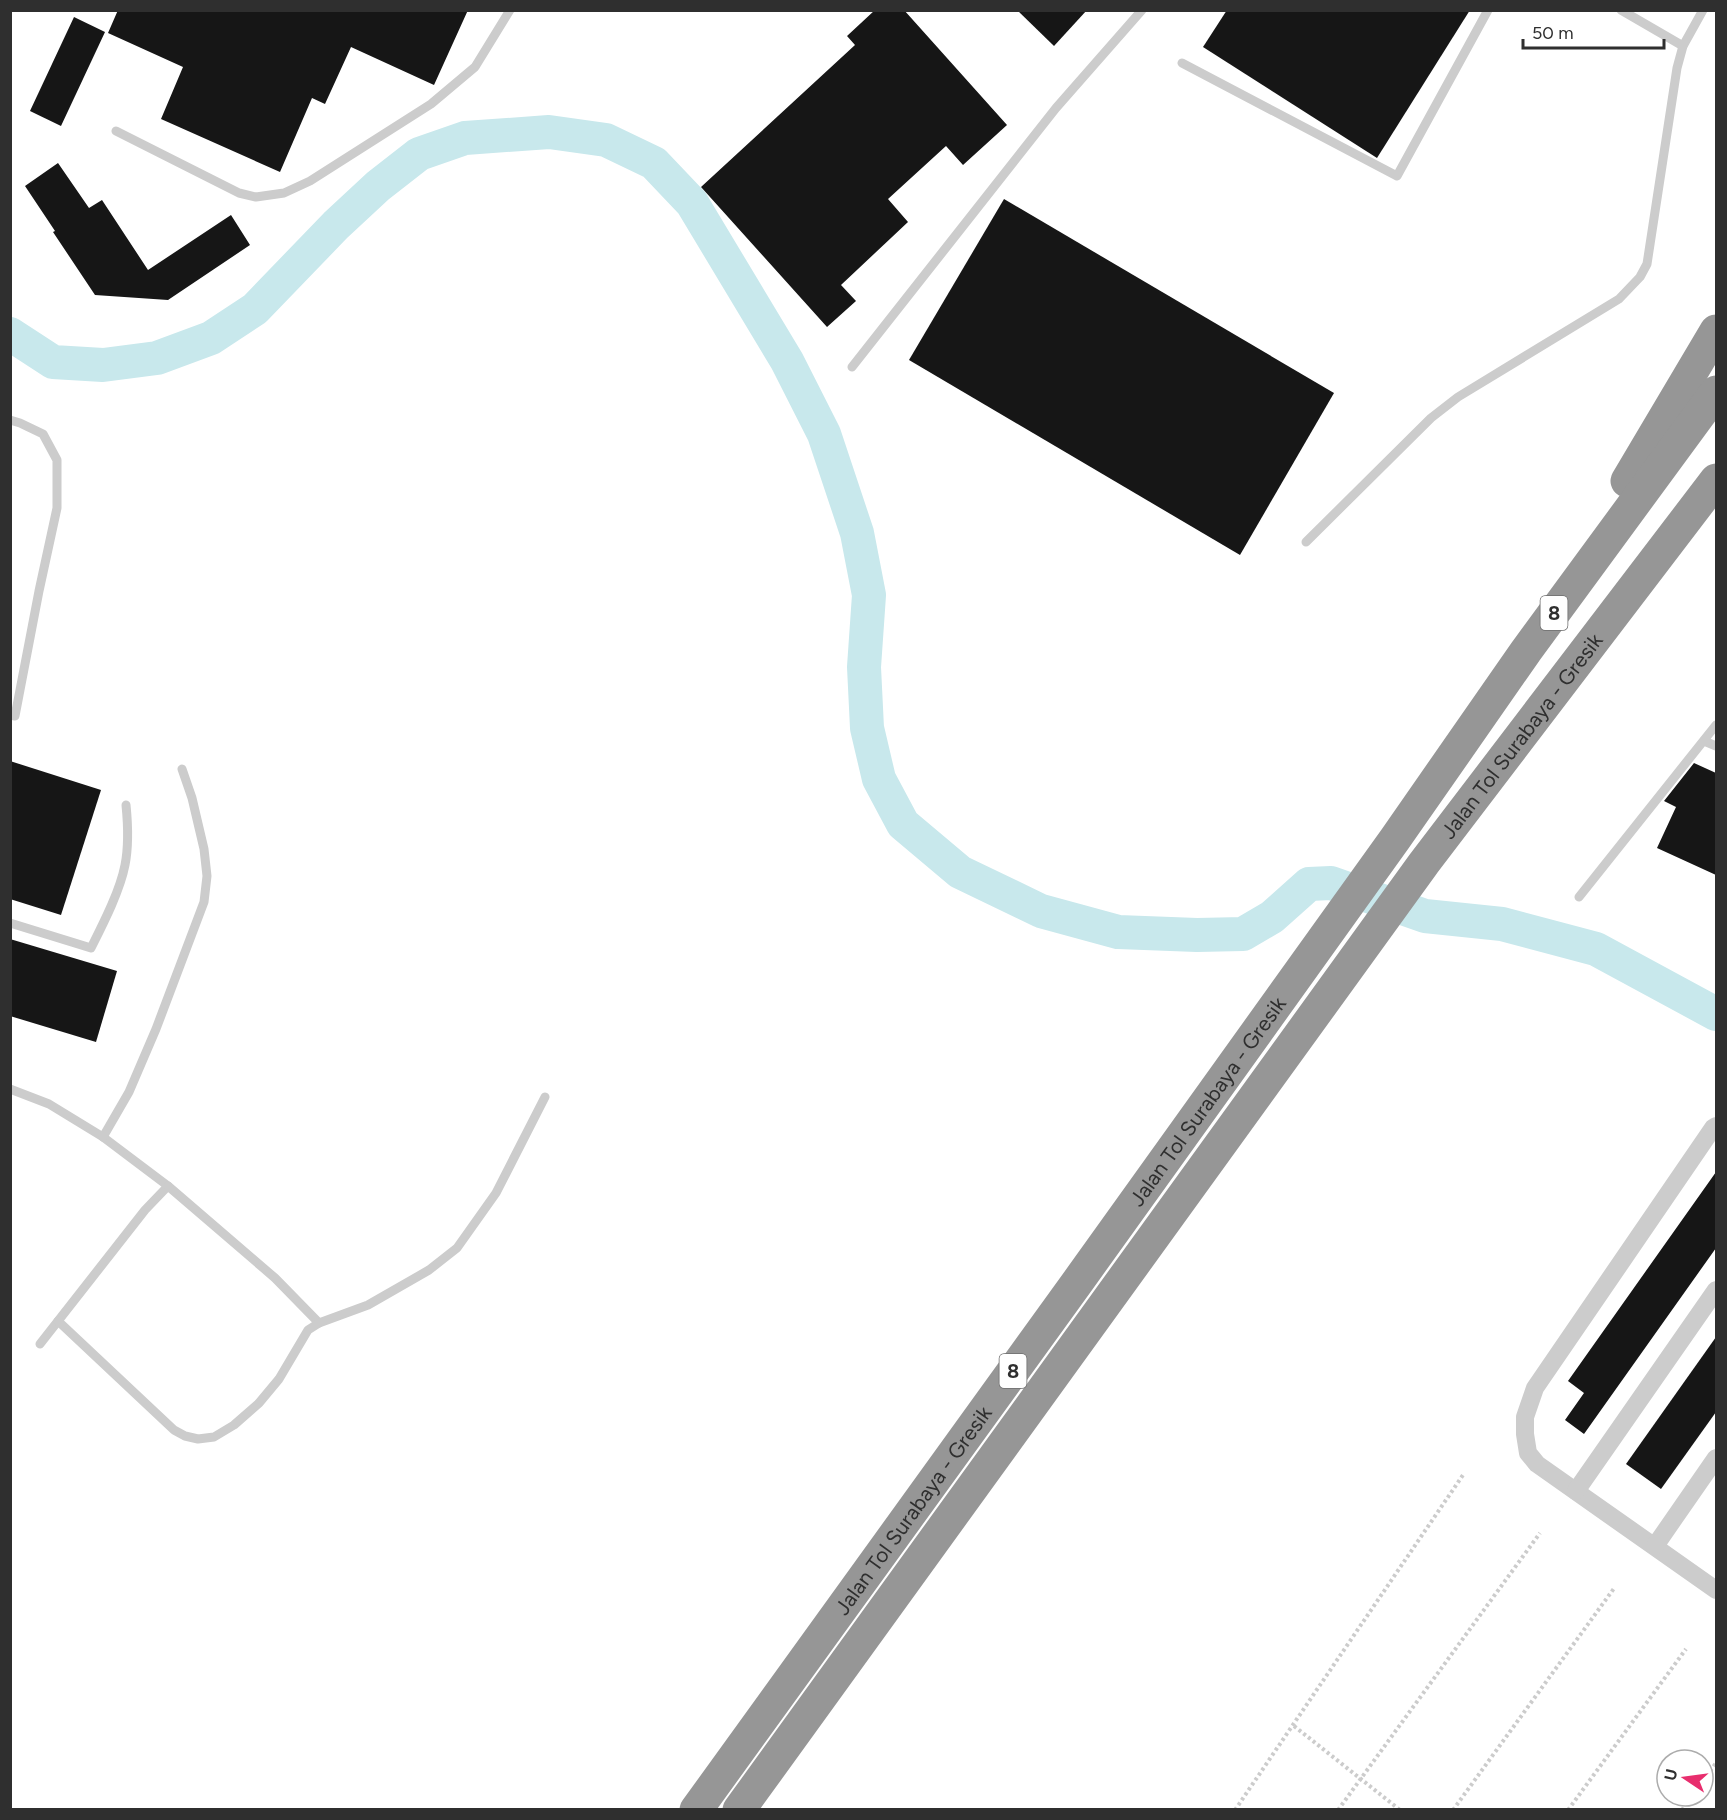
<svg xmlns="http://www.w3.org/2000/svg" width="1727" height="1820" viewBox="0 0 1727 1820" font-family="Figtree,sans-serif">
	<rect width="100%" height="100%" fill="#fff"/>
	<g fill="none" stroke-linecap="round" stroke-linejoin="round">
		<polyline stroke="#c8e8ec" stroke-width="34" points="10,334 53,362 103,365 157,358 211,338 255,309 336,225 378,186 419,154 465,138 549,132 606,140 654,163 692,203 787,361 824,434 857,533 869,595 864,667 867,728 879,779 903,824 960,872 1041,911 1118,932 1197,935 1243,934 1272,917 1309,884 1331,883 1425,916 1502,924 1596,949 1716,1014"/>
	</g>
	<g fill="#161616">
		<polygon points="118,10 468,10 434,85 351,47 325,104 312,98 280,172 161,119 183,67 108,33"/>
		<polygon points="875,10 904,10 1007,125 963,165 946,146 888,199 908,222 841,285 856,301 827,327 701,187 855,45 847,36"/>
		<polygon points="1017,10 1087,10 1054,46"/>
		<polygon points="1227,10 1470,10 1377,158 1203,47"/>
		<polygon points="74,17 105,32 61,126 30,111"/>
		<polygon points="58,163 89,208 102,200 148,270 231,215 250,245 168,300 95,295 53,232 55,231 25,186"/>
		<polygon points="1004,199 1334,393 1240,555 909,360"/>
		<polygon points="10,761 101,790 61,915 10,899"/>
		<polygon points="1694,763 1716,773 1716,875 1657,848 1676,807 1664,801"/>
		<polygon points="10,939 117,971 96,1042 10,1016"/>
		<polygon points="1716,1172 1716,1248 1584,1434 1565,1420 1584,1393 1568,1381"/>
		<polygon points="1716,1337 1716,1412 1661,1489 1626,1464"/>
	</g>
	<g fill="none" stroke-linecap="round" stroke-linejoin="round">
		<g stroke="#ccc" stroke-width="4" stroke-dasharray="3 3" stroke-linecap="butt">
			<polyline points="1294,1726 1400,1810"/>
			<polyline points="1703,1781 1716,1763"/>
			<polyline points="1235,1810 1463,1475"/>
			<polyline points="1338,1810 1540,1533"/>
			<polyline points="1453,1810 1615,1587"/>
			<polyline points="1568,1810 1686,1649"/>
			<polyline points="1682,1810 1692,1796"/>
		</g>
		<g stroke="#ccc" stroke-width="9">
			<polyline points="1621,10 1683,46"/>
			<polyline points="1182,63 1397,176 1488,10"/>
			<polyline points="116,131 239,193 256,197 284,193 310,181 431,104 475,67 510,10"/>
			<polyline points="852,367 1056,108 1142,10"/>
			<polyline points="10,420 20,423 43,434 57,460 57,508 39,591 15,716 10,715"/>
			<polyline points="1306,542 1431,418 1458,397 1619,299 1640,277 1647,264 1677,68 1683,46 1703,10"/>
			<polyline points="1704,741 1716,746"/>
			<polyline points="1579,897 1716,725"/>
			<path d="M10 923 91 948C103 924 120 891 125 865 129 845 128 825 126 805"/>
			<polyline points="10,1089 49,1104 103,1137 168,1186 145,1210 40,1344"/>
			<polyline points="103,1137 129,1092 156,1029 204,902 207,876 204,849 192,798 182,769"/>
			<polyline points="168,1186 275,1278 319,1323"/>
			<polyline points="58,1321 174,1430 185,1436 198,1439 214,1437 234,1425 259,1403 279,1379 308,1330 319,1323 368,1305 429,1270 457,1248 496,1193 545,1097"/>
		</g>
		<g stroke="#ccc" stroke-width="18">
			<polyline points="1716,1126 1713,1128 1535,1388 1525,1417 1525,1434 1528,1453 1537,1464 1716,1590"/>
			<polyline points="1576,1491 1716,1290"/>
			<polyline points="1655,1546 1716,1458"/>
		</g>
		<g stroke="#969696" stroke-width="33">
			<polyline points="1627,481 1716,331"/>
			<path id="s1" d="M696 1810 1081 1277 1395 839 1526 651 1716 392"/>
			<path id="s2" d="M739 1810 1424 863 1716 480"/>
		</g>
	</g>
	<g text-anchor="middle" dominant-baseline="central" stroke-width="6" stroke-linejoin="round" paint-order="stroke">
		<g fill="#fff" stroke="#6d6d6d" stroke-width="1.5">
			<rect x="1540.5" y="596" width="27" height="34" rx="4.5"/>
			<rect x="999.5" y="1354" width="27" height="34" rx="4.5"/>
		</g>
		<g font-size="20" font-weight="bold" fill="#2f2f2f">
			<text x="1554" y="613">8</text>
			<text x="1013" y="1371">8</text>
		</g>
		<g font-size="21" fill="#2f2f2f" stroke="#fff">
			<text stroke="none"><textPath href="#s2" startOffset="1329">Jalan Tol Surabaya - Gresik</textPath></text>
			<text stroke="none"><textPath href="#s1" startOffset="874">Jalan Tol Surabaya - Gresik</textPath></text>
			<text stroke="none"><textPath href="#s1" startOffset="370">Jalan Tol Surabaya - Gresik</textPath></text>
		</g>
	</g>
	<rect width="1727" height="1820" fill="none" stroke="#2f2f2f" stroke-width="24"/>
	<g transform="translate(1685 1778) rotate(283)"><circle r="28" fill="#ffffff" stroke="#acacac" stroke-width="1.5"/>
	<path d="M0-4.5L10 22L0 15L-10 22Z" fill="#e82e6e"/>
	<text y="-9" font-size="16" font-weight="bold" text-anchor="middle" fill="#2f2f2f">U</text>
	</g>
	<path d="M1523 39v9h141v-9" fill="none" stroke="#2f2f2f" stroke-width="3"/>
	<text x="1532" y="39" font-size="18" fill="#2f2f2f" stroke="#ffffff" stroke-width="4.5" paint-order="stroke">50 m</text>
</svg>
